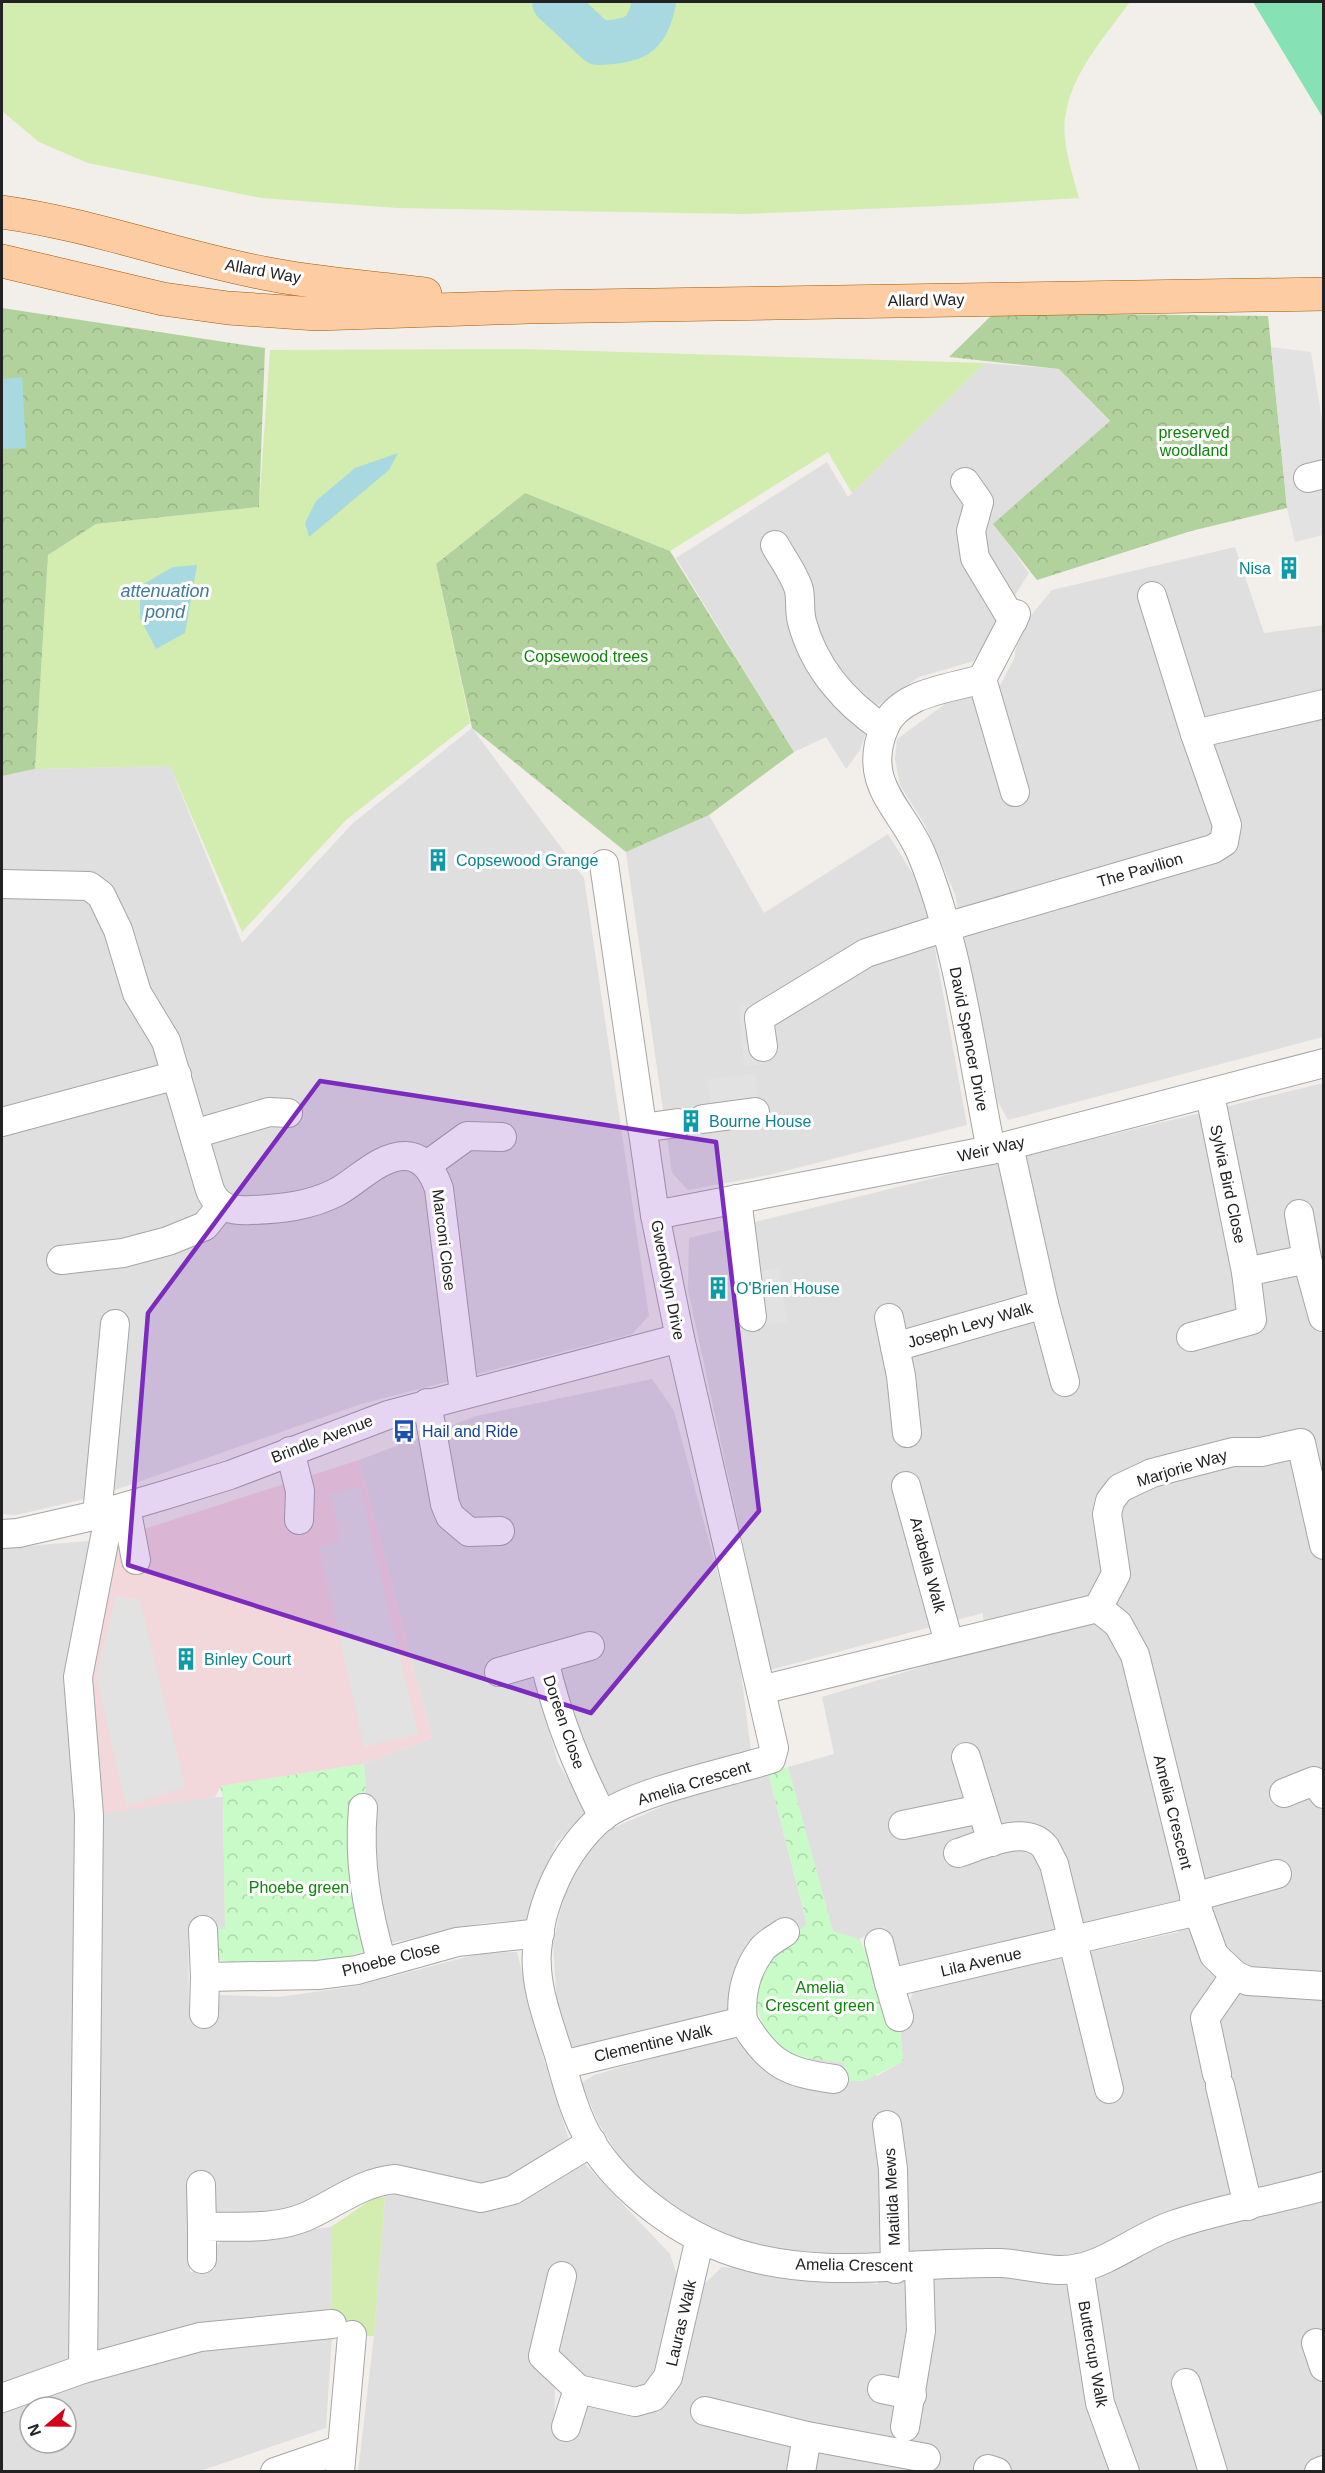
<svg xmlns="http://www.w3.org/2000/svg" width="1325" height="2473" viewBox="0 0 1325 2473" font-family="Helvetica,sans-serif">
	<defs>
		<pattern id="forest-crowns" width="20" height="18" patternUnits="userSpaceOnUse" patternTransform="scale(1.5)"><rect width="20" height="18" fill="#b2d29d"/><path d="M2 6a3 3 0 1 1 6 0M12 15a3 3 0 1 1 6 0" fill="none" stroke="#99b487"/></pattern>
		<pattern id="park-crowns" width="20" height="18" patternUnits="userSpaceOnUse" patternTransform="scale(1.5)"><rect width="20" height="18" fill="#c8fbc7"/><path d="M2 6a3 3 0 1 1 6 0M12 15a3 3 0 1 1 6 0" fill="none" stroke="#acd7ab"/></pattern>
	</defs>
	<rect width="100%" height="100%" fill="#f2eee9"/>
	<g fill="#e0dfdf" fill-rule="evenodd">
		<polygon points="985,363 1059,369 1110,422 994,524 1029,573 974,661 919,677 874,708 860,750 846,769 826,737 794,752 676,558 827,462 848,497"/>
		<polygon points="1235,547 1264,633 1323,625 1323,1037 1008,1120 997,1100 955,894 925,825 900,785 895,759 897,739 948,702 997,691 1014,659 1020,629 1052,590"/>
		<polygon points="472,728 584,878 649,1316 632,1334 361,1404 98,1496 16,1515 2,1514 2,776 35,769 170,766 242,943 353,823"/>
		<polygon points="709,815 764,913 888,834 925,894 967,1125 769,1175 688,1190 672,1173 626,852"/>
		<polygon points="1323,1083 1323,2471 358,2472 374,2336 385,2197 395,2194 455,2207 499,2206 537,2193 585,2164 670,2254 677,2275 659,2361 652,2382 635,2393 530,2359 555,2388 554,2429 590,2404 652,2412 699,2289 722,2267 878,2284 878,2257 795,2256 705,2231 659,2200 625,2166 599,2124 581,2083 594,2075 727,2037 741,2041 756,2063 777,2075 785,2053 845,2063 877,2076 903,2061 899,2017 907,2011 913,1992 1179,1932 1171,1902 896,1969 884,1927 859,1939 833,1932 788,1767 834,1754 822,1697 985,1648 983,1613 770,1670 688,1290 689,1238"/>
		<polygon points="652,1379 674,1411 738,1649 751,1751 600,1798 560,1689 561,1668 598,1659 593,1631 495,1660 527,1674 535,1682 558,1763 588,1811 556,1843 532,1911 525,1920 482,1923 377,1946 364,1764 432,1738 359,1460 476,1416"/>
		<path d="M113 1539 194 1798 223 1797 225 1929 188 1928 189 2015 217 2017 220 1995 279 1997 356 1986 482 1953 517 1952 543 2057 570 2143 527 2174 480 2186 408 2171 280 2212 221 2218 215 2212 213 2176H191L190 2272 214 2270 216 2245 225 2240 331 2227 332 2335 326 2428 200 2471 2 2472V1548ZM30 2407H66V2443H30Z"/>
		<polygon points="768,1772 807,1925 788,1941 730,2013 577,2052 572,2047 557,2005 553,1943 569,1875 606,1831 696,1792"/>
	</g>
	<polygon fill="#f2d8da" points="359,1460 432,1738 364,1764 221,1786 215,1797 101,1814 85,1678 113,1539"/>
	<g fill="#d3ecaf">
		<path d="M2 2H1130C1106 35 1074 70 1066 112 1060 139 1072 172 1079 198L963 205 743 214 398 208 261 198 88 163 39 142 2 111Z"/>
		<polygon points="522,349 985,363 852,493 828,452 670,551 525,493 436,564 470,723 346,820 242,932 170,766 35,769 48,555 96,524 259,507 270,350"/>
		<polygon points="385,2197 374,2336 332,2335 331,2227 372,2199"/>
	</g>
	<g fill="url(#forest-crowns)">
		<polygon points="2,308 265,348 259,507 96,524 48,555 35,769 2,776"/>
		<polygon points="994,313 1268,316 1287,508 1191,531 1037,580 993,524 1110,421 1059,369 949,357"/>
		<polygon points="525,493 670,551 794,752 709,815 626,852 472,728 436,564"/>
	</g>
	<g fill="url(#park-crowns)">
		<polygon points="364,1764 377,1946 334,1962 228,1963 218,1959 211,1929 225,1929 223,1797 220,1786"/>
		<path d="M788 1767 833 1931 859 1939 899 2017 903 2061 864 2081H846L844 2063C830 2060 797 2059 785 2053 772 2046 765 2031 761 2019 742 1969 773 1954 807 1924L768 1772Z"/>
	</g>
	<polygon fill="#86e2b4" points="1253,2 1323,2 1323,118"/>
	<g fill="#e2e2e2">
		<polygon points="1271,347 1311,352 1323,426 1323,535 1295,542 1287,508"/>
		<polygon points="757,1004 763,1065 744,1066 739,1005"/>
		<polygon points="755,1074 760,1115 712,1121 707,1079"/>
		<polygon points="779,1268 787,1322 750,1328 742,1274"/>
		<polygon points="360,1487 418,1734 364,1747 319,1547 341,1541 330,1494"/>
		<polygon points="116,1596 140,1600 185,1787 126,1806 96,1675"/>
	</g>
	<g fill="#a9d9e0">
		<polygon points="22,377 26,448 2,449 2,379"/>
		<polygon points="398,453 389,470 309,537 305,523 316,501 355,468"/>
		<polygon points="197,565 185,633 156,649 140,618 140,586 173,567"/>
	</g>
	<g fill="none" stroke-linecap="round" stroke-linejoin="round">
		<path stroke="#a9d9e0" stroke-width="44" d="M554 2 598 43C633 41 647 38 654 2"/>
		<g stroke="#a6a6a6" stroke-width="30">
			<g id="minor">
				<polyline points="1308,478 1324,474"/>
				<polyline points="965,482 979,502 971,531 975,558 1013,621"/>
				<path d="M775 545C782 558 795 575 799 590 801 600 799 611 802 622 814 667 845 703 884 729"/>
				<polyline points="1152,596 1195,734"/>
				<polyline points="982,679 1015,792"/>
				<path d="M604 864 655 1215 680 1338 774 1748 771 1759C730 1772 633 1792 602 1817 564 1850 540 1902 537 1951 534 1985 549 2023 559 2055 567 2084 575 2116 591 2142 622 2192 681 2235 736 2253 824 2281 911 2261 1000 2263 1026 2264 1053 2274 1079 2268 1112 2261 1143 2234 1176 2224 1224 2208 1275 2200 1324 2186"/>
				<path d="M2 884 89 886 101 895 118 930 137 993 166 1041 210 1190C218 1209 233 1211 251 1210 281 1209 310 1206 337 1192 357 1181 381 1155 406 1156 425 1157 434 1174 439 1189L464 1393"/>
				<polyline points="763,1047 759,1018 866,953 946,927 1213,849 1224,842 1227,825 1195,734 1324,704"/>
				<polyline points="1210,1095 1246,1272"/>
				<polyline points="703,1119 755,1112"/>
				<polyline points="2,1122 177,1075"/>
				<polyline points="642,1128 678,1123"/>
				<polyline points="194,1134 269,1112 288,1113"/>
				<polyline points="1009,1146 1044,1304 1065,1382"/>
				<path d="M991 1150C972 1055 958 942 921 853 902 808 861 785 884 728 899 692 949 689 982 679L1016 614"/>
				<polyline points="427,1165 467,1136 502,1137"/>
				<polyline points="737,1199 752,1317"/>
				<polyline points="1299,1214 1307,1259"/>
				<polyline points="655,1215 991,1150 1324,1063"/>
				<polyline points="61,1260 123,1253 168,1241 205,1226 221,1206"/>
				<polyline points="889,1318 901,1376 907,1433"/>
				<polyline points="1191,1337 1252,1320 1246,1272 1307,1259 1323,1317"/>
				<polyline points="895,1347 1044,1304"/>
				<polyline points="427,1403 445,1504 450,1516 469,1532 500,1531"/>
				<polyline points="290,1451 300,1491 299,1520"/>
				<polyline points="906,1486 949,1643"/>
				<polyline points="126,1507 136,1560"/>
				<polyline points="97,1515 115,1324"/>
				<polyline points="2,1534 18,1533 97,1515 165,1495 230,1475 388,1415 680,1338"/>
				<polyline points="1098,1608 1116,1574 1107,1514 1110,1501 1120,1488 1152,1473 1233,1452 1261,1452 1301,1443 1324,1545"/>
				<polyline points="544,1659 590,1646"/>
				<path d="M499 1672 544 1659C557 1717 576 1764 603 1817"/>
				<polyline points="761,1690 1098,1608 1118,1624 1135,1655 1198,1911 1214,1955 1235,1975 1248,1981 1324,1986"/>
				<polyline points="966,1757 992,1842"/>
				<polyline points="1284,1793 1314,1781 1324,1794"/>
				<path d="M363 1808C358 1862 367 1910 382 1963"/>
				<polyline points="903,1825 981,1809"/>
				<path d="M958 1853C981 1846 1025 1823 1045 1847 1048 1852 1051 1859 1054 1864L1109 2089"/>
				<polyline points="1194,1897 1277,1874"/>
				<polyline points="203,1930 205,1977"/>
				<polyline points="879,1943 889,1983"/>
				<polyline points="204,2014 205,1977 318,1975 357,1970 457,1942 540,1933"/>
				<polyline points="899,2017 889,1983 1198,1911"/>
				<path d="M743 2021C740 1996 746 1970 762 1949 768 1942 778 1937 785 1932"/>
				<path d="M562 2065 743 2021C768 2063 786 2073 834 2079"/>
				<polyline points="1217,2074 1205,2018 1235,1975"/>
				<polyline points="1220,2086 1248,2206"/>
				<polyline points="887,2125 893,2169 895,2269"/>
				<polyline points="201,2185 202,2227"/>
				<path d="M202 2259V2227C235 2226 274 2230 305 2217 335 2204 361 2182 395 2179L481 2198 513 2190 592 2142"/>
				<polyline points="1079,2268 1100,2403 1125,2472"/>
				<polyline points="562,2276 543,2356 578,2389 635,2402 653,2397 668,2377 700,2238"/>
				<polyline points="1316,2343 1324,2367"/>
				<polyline points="83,2369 200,2337 332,2324"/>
				<polyline points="1186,2383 1213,2472"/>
				<polyline points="882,2389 912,2395"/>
				<polyline points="2,2398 83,2369 89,1815 78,1677 110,1511"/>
				<polyline points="705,2411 807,2436"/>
				<polyline points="566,2427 578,2389"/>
				<polyline points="905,2427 921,2331 919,2266"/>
				<polyline points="988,2469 997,2472"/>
				<polyline points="275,2472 342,2449"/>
				<polyline points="340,2472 352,2335"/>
				<polyline points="801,2472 807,2436 926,2458"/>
				<polyline points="1319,2472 1324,2470"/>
			</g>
		</g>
		<g stroke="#a05a00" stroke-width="34">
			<g id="major">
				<path d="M2 212C90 224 175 256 263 273 316 284 371 287 425 294"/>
				<polyline points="2,261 163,299 228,308 317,314 528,307 1324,294"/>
			</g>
		</g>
		<use href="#minor" stroke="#fff" stroke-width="28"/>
		<use href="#major" stroke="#fecca2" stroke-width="33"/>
	</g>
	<path fill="#7b2cbf" fill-opacity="0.2" stroke="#7b2cbf" stroke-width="4.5" stroke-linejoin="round" d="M320 1081 716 1142 759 1511 591 1713 128 1565 148 1313Z"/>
	<defs>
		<g id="building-bare" transform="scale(1.8)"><path d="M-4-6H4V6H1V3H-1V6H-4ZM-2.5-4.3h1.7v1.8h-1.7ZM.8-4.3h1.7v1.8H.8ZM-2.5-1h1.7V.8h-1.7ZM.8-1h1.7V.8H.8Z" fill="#0f9aa8" stroke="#fff" stroke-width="2.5" paint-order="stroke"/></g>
		<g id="bus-bare" transform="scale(1.8)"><path d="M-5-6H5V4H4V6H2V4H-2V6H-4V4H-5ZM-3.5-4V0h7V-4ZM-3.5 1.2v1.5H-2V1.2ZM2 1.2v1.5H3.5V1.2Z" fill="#1a4fb4" stroke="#fff" stroke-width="2.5" paint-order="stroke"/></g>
	</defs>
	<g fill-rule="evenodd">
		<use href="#building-bare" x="1289" y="568"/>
		<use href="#building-bare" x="438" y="860"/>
		<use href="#building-bare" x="691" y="1121"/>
		<use href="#building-bare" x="718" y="1288"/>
		<use href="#bus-bare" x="404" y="1431"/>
		<use href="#building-bare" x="186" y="1659"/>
	</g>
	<g text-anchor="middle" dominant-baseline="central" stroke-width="6" stroke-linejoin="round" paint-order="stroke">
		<g font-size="16" fill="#222" stroke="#fff">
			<text transform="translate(263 271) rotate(10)">Allard Way</text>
			<text transform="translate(926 300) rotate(-1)">Allard Way</text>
			<text transform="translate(1140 870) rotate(-16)">The Pavilion</text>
			<text transform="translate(969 1039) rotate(79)">David Spencer Drive</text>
			<text transform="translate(991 1149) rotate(-13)">Weir Way</text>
			<text transform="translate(1228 1184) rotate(78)">Sylvia Bird Close</text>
			<text transform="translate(444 1240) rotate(83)">Marconi Close</text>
			<text transform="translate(668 1280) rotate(79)">Gwendolyn Drive</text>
			<text transform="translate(970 1325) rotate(-16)">Joseph Levy Walk</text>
			<text transform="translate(322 1439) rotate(-21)">Brindle Avenue</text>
			<text transform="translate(1182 1468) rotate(-17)">Marjorie Way</text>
			<text transform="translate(928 1565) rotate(75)">Arabella Walk</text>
			<text transform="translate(564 1722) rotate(71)">Doreen Close</text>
			<text transform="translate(694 1783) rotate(-17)">Amelia Crescent</text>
			<text transform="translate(1173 1812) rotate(76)">Amelia Crescent</text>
			<text transform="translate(391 1959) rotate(-14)">Phoebe Close</text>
			<text transform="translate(981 1962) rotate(-13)">Lila Avenue</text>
			<text transform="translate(653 2043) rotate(-13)">Clementine Walk</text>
			<text transform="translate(892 2197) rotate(-93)">Matilda Mews</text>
			<text transform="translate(854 2265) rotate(1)">Amelia Crescent</text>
			<text transform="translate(681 2323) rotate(-77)">Lauras Walk</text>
			<text transform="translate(1093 2354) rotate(80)">Buttercup Walk</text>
		</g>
		<g font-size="16" fill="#0c8609" stroke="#fff">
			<text x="1194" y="432">preserved<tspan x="1194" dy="18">woodland</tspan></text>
			<text x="586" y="656">Copsewood trees</text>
			<text x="299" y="1887">Phoebe green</text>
			<text x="820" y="1987">Amelia<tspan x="820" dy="18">Crescent green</tspan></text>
		</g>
		<g font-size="16" fill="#0d838f" stroke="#fff" text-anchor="start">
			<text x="1271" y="568" text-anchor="end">Nisa</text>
			<text x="456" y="860">Copsewood Grange</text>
			<text x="709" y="1121">Bourne House</text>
			<text x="736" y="1288">O'Brien House</text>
			<text x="204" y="1659">Binley Court</text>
		</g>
		<g font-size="16" fill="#164399" stroke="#fff" text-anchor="start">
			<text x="422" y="1431">Hail and Ride</text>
		</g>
		<g font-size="18" font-style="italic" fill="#42799c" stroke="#fff">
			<text x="165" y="591">attenuation<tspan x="165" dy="21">pond</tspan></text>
		</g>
	</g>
	<rect width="1325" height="2473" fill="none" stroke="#222222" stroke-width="6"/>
	<g transform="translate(48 2425) rotate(250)"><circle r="28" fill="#ffffff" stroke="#a7a7a7" stroke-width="1.5"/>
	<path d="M0-4.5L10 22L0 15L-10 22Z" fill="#d40017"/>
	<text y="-9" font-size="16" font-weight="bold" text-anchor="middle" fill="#222222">N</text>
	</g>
</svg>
